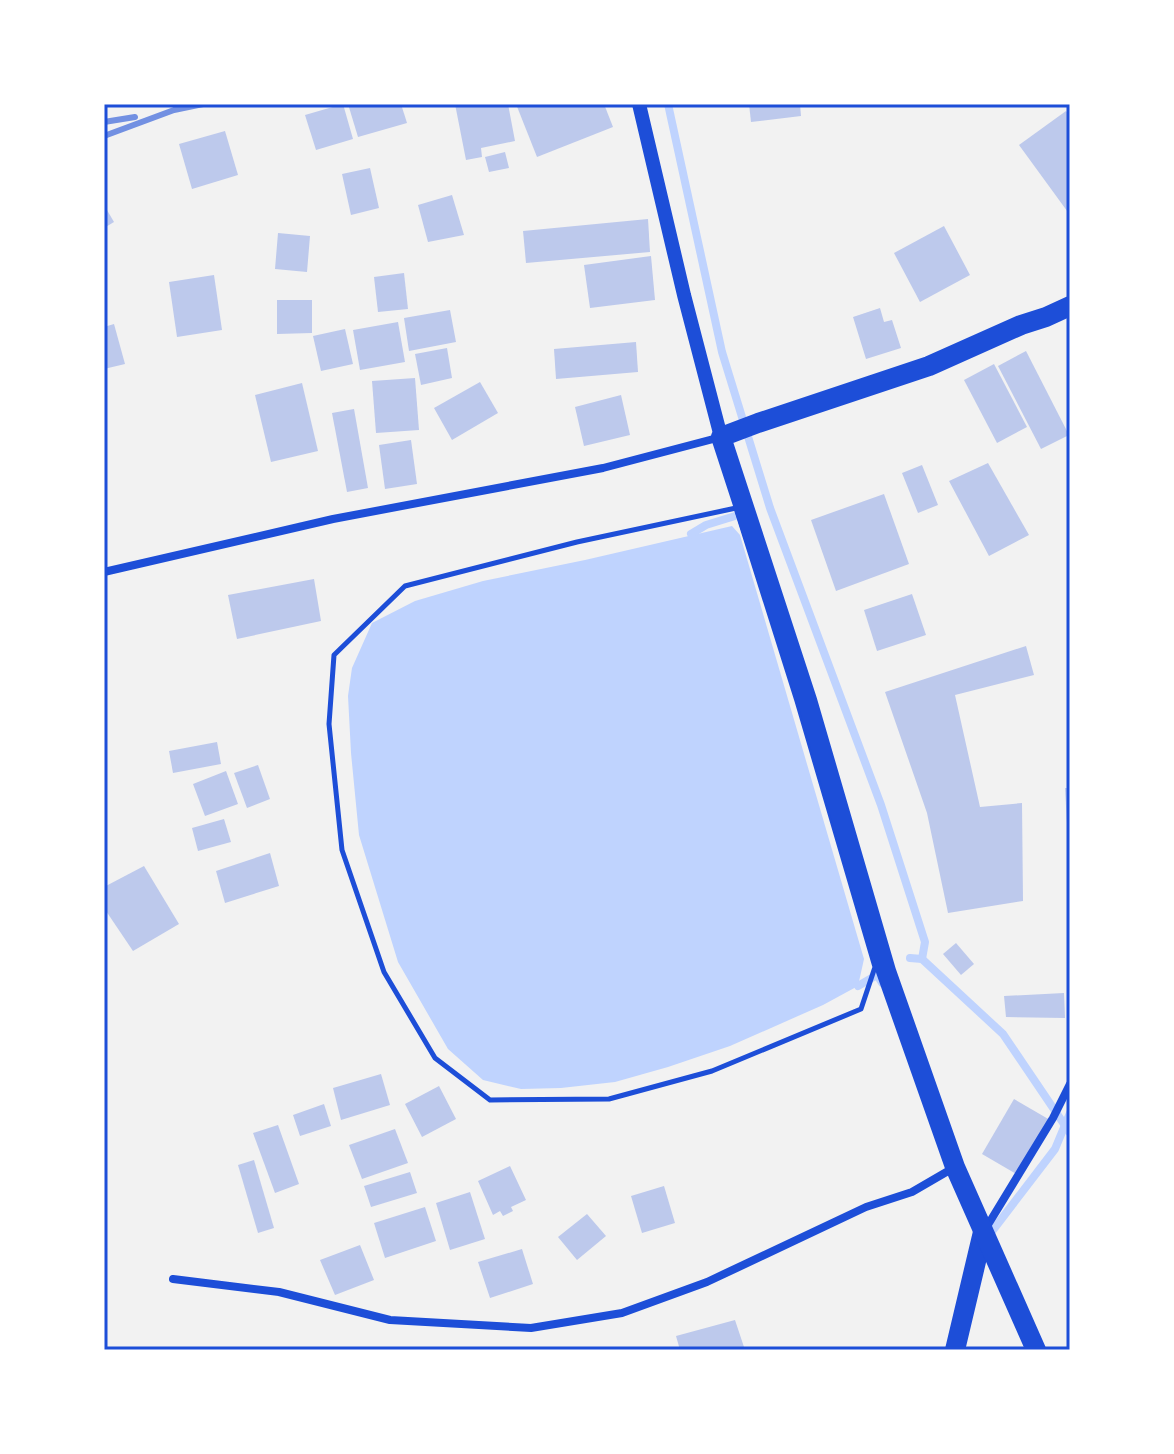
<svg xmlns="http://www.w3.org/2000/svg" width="1174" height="1454" viewBox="0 0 1174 1454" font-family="Signika,sans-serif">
	<rect width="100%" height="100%" fill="#f2f2f2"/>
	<polygon fill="#bfd3fe" points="732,526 740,535 864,959 858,986 823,1005 730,1046 668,1067 615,1082 561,1088 521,1089 483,1080 448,1049 398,962 359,835 351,753 348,696 352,668 372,623 415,601 483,581 585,560"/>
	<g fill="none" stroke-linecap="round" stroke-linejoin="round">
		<g stroke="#bfd3fe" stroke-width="8">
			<polyline points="668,104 722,352 770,508 881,805 925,942 922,959"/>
			<polyline points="691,534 706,525 735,516"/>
			<polyline points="910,958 922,959 1003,1034 1070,1133"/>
			<polyline points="858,986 877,975 882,983"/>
			<polyline points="991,1237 990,1234 1055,1149 1070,1113"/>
		</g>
	</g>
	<g fill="#bdc9ec">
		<polygon points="343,104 353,139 316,150 305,115"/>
		<polygon points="348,104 401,104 407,123 358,137"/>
		<polygon points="455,104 508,104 515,141 481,148 482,157 466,160"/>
		<polygon points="516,104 604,104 613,127 537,157"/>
		<polygon points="749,104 800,104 801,116 751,122"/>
		<polygon points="1066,111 1070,116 1070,215 1019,145"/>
		<polygon points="225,131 238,175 192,189 179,144"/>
		<polygon points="505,152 509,168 489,172 485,157"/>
		<polygon points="370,168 379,208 351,215 342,174"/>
		<polygon points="452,195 464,235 428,242 418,205"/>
		<polygon points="104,205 114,222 104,228"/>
		<polygon points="648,219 650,252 526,263 523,231"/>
		<polygon points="944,226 970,275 920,302 894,253"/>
		<polygon points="278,233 310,236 307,272 275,269"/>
		<polygon points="651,256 655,300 590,308 584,265"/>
		<polygon points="404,273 408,309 378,312 374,277"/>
		<polygon points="214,275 222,330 177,337 169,282"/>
		<polygon points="277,300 312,300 312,333 277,334"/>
		<polygon points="880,308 884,322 892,320 901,348 866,359 853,317"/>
		<polygon points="450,310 456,342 409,351 404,318"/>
		<polygon points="398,322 405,362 360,370 353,330"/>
		<polygon points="114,324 125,364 104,369 104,327"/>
		<polygon points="345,329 353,364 321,371 313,336"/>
		<polygon points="636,342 638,372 556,379 554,349"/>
		<polygon points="447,348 452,378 421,385 415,354"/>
		<polygon points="1026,351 1069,435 1041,449 998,366"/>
		<polygon points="994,364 1027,427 997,443 964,380"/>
		<polygon points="415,378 419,430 376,433 372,381"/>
		<polygon points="480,382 498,413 452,440 434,408"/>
		<polygon points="302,383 318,451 271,462 255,395"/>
		<polygon points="621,395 630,435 584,446 575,407"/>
		<polygon points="354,409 368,488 347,492 332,413"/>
		<polygon points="411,440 417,484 385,489 379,445"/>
		<polygon points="988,463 1029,535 989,556 949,481"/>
		<polygon points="922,465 938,505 918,513 902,473"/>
		<polygon points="884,494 909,564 836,591 811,520"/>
		<polygon points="314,579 321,621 237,639 228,595"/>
		<polygon points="912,594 926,635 877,651 864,610"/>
		<polygon points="1026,646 1034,675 955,695 980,807 1022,803 1023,901 948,913 927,813 885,692"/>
		<polygon points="217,742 221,764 173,773 169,751"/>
		<polygon points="258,765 270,799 247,808 234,773"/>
		<polygon points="226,771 238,804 205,816 193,784"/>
		<polygon points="1065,788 1070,788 1070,841 1068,841"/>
		<polygon points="224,819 231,842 198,851 192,828"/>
		<polygon points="270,853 279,886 225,903 216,871"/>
		<polygon points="144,866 179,924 133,951 104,908 104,887"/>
		<polygon points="956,943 974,964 961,975 943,954"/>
		<polygon points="1064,993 1065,1018 1006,1017 1004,996"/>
		<polygon points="381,1074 390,1105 341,1120 333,1088"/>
		<polygon points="439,1086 456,1119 422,1137 405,1104"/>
		<polygon points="1014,1099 1050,1120 1018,1175 982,1154"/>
		<polygon points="324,1104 331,1126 300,1136 293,1115"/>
		<polygon points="278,1125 299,1184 275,1193 253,1133"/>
		<polygon points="395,1129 408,1163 362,1179 349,1145"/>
		<polygon points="254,1160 274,1228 258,1233 238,1165"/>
		<polygon points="510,1166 526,1200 511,1207 513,1211 503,1216 500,1211 493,1215 478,1181"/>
		<polygon points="410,1172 417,1193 371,1207 364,1186"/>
		<polygon points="664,1186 675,1223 642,1233 631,1196"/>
		<polygon points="470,1192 485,1239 450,1250 436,1203"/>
		<polygon points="425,1207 436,1241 385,1258 374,1223"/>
		<polygon points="587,1214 606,1236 577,1260 558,1237"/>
		<polygon points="360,1245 374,1280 335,1295 320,1260"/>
		<polygon points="522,1249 533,1284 490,1298 478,1262"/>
		<polygon points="735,1320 745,1350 680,1350 676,1336"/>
	</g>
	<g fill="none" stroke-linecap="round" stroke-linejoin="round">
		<polygon stroke="#1d4ed8" stroke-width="5" points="736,508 797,701 875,967 861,1009 712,1071 609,1099 490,1100 435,1058 384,972 342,850 329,724 334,655 405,586 577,542"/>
		<g stroke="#1d4ed8" stroke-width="8">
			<polyline points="104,572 333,519 603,468 721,437"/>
			<polyline points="986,1228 1053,1118 1070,1084"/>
			<polyline points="173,1279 279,1292 390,1320 531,1328 622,1313 707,1282 866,1207 912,1192 955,1167"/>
		</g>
		<polyline stroke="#1d4ed8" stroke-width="14" points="639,104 684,295 721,437"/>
		<g stroke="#1d4ed8" stroke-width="20">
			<polyline points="955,1350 983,1232"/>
			<polyline points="1036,1350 955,1167 886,971 807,700 721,437 758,423 929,366 1021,325 1046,317 1070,306"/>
		</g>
		<g stroke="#7290e2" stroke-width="6">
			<polyline points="104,122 135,117"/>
			<polyline points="104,136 174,110 203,104"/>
		</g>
	</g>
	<rect width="1174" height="1454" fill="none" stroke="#ffffff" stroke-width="212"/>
	<rect x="106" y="106" width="962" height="1242" fill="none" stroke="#1d4ed8" stroke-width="3"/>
</svg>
